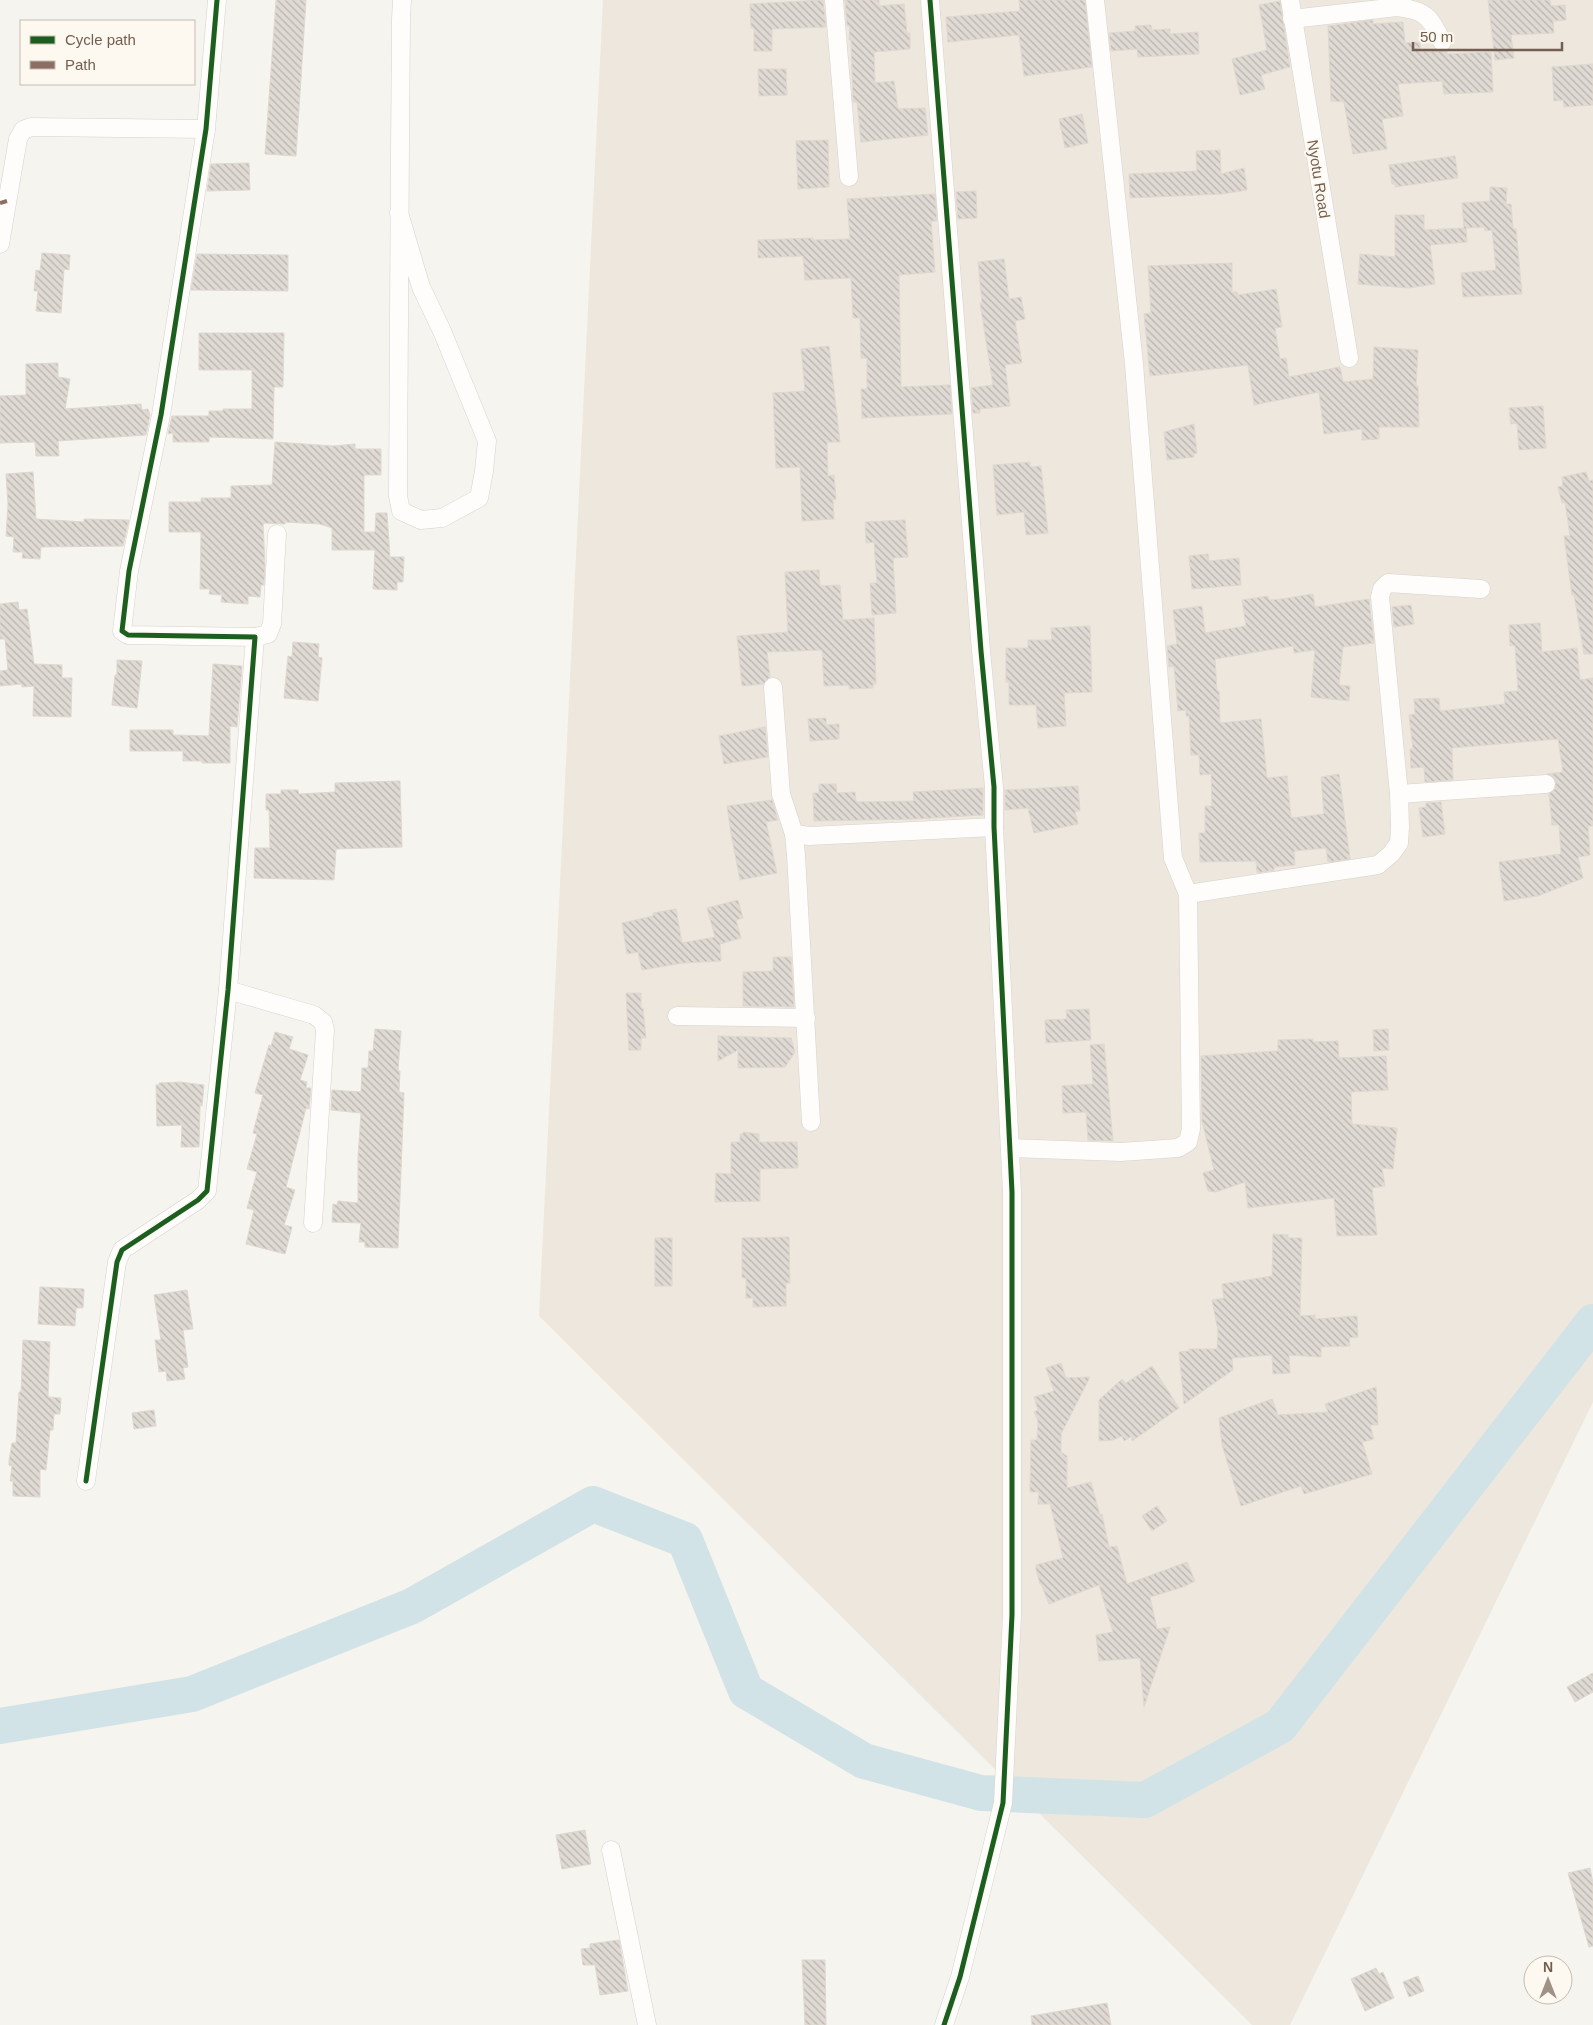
<svg xmlns="http://www.w3.org/2000/svg" width="1593" height="2025" viewBox="0 0 1593 2025" font-family="Arial,sans-serif">
	<defs>
		<pattern id="building-back-hatch" width="6" height="6" patternUnits="userSpaceOnUse" patternTransform="scale(1.25)"><rect width="6" height="6" fill="#e0dad4"/><path d="M-1 5l2 2M0 0l6 6M5-1l2 2" fill="none" stroke="#bab4ae"/></pattern>
	</defs>
	<rect width="100%" height="100%" fill="#f6f4ee"/>
	<polygon fill="#eee7dd" points="603,0 1593,0 1593,1402 1290,2025 1252,2025 539,1316"/>
	<g fill="none" stroke-linecap="round" stroke-linejoin="round">
		<polyline stroke="#d1e3e6" stroke-width="36" points="0,1726 192,1694 412,1606 593,1504 685,1540 746,1691 864,1761 981,1793 1145,1800 1280,1726 1593,1322"/>
	</g>
	<g fill="url(#building-back-hatch)" stroke="#dfd8d1">
		<polygon points="276,0 306,0 296,156 265,154"/>
		<polygon points="823,0 826,27 772,29 772,51 754,51 754,28 751,28 750,4"/>
		<polygon points="845,0 879,0 879,6 904,4 907,33 910,33 910,49 874,52 875,83 894,81 898,109 925,108 928,135 861,142 857,102 853,102 851,40 849,40 850,26 847,26"/>
		<polygon points="1019,0 1085,0 1092,67 1024,76 1019,35 948,42 946,17 1020,11"/>
		<polygon points="1488,0 1550,0 1551,6 1565,5 1566,20 1553,21 1554,33 1511,35 1514,58 1495,60"/>
		<polygon points="1280,1 1290,67 1261,75 1265,89 1240,95 1232,59 1267,50 1259,5"/>
		<polygon points="1373,20 1373,24 1403,22 1405,43 1420,42 1420,51 1447,51 1447,54 1491,52 1493,92 1444,94 1442,81 1398,84 1403,116 1382,119 1387,149 1353,154 1344,102 1331,101 1328,26"/>
		<polygon points="1151,25 1152,30 1170,29 1170,34 1198,32 1199,54 1138,57 1137,49 1111,51 1109,33 1135,31 1135,26"/>
		<polygon points="1593,64 1593,105 1564,107 1563,100 1554,101 1552,67"/>
		<polygon points="758,69 786,69 787,95 759,96"/>
		<polygon points="1082,114 1088,143 1065,148 1059,119"/>
		<polygon points="828,140 829,187 798,189 796,141"/>
		<polygon points="1220,150 1221,174 1244,168 1247,190 1222,194 1130,198 1129,174 1197,171 1196,151"/>
		<polygon points="1455,156 1458,178 1395,187 1395,184 1392,184 1389,165"/>
		<polygon points="249,163 250,190 207,191 211,164"/>
		<polygon points="1490,187 1507,188 1506,204 1511,204 1513,229 1516,229 1522,294 1463,297 1461,273 1496,270 1492,230 1485,231 1484,227 1466,228 1467,242 1430,245 1435,284 1409,288 1358,284 1360,254 1395,257 1395,215 1424,215 1424,230 1464,228 1462,203 1490,201"/>
		<polygon points="976,191 977,218 958,219 956,192"/>
		<polygon points="935,194 937,221 931,221 935,272 899,275 901,387 950,385 952,414 862,418 861,389 867,389 867,358 861,358 860,318 853,318 851,278 805,280 803,256 758,258 758,240 813,238 813,240 850,239 847,199"/>
		<polygon points="42,253 70,255 69,270 64,269 61,313 36,311 38,291 34,291 36,270 40,271"/>
		<polygon points="197,254 288,255 288,291 191,290"/>
		<polygon points="1004,259 1009,299 1021,297 1025,319 1015,321 1022,363 1005,365 1010,406 980,409 980,413 973,413 971,388 993,385 980,303 982,303 978,262"/>
		<polygon points="1232,263 1232,292 1237,292 1238,295 1276,289 1282,327 1275,328 1280,359 1286,358 1289,377 1340,367 1343,382 1373,379 1374,347 1418,350 1416,386 1418,386 1419,427 1379,427 1379,439 1362,440 1362,429 1324,434 1319,392 1254,405 1248,365 1150,376 1144,314 1151,313 1148,266"/>
		<polygon points="199,333 284,333 283,387 274,387 273,439 209,437 209,442 173,442 173,433 168,434 172,416 209,416 209,411 223,411 223,409 252,409 252,370 199,370"/>
		<polygon points="829,346 840,442 827,442 828,476 834,475 836,499 833,500 834,519 802,521 800,467 776,468 773,393 805,391 801,349"/>
		<polygon points="58,363 58,377 70,379 65,409 141,404 142,410 148,409 150,415 146,435 58,441 59,456 36,456 35,442 0,443 0,396 26,395 26,364"/>
		<polygon points="1543,406 1546,448 1519,450 1517,423 1511,424 1509,408"/>
		<polygon points="1194,424 1197,453 1194,454 1194,457 1167,460 1164,432"/>
		<polygon points="275,442 333,446 355,444 355,449 381,449 381,475 364,475 364,532 375,532 376,513 387,513 390,557 404,557 403,582 397,582 397,590 373,589 375,550 332,550 332,528 320,524 285,522 285,524 263,523 265,565 264,585 261,585 260,597 248,596 248,604 221,602 222,595 209,594 210,589 200,589 201,532 169,532 169,502 201,502 201,498 231,498 231,486 272,485"/>
		<polygon points="1030,462 1030,467 1041,466 1048,533 1026,535 1024,512 997,515 993,465"/>
		<polygon points="33,472 36,519 84,522 84,519 129,520 123,546 41,547 40,559 22,558 23,552 13,552 14,537 6,536 8,504 6,474"/>
		<polygon points="1586,472 1589,481 1593,480 1593,654 1584,654 1574,595 1572,595 1564,536 1570,536 1565,502 1562,503 1558,487 1563,486 1562,477"/>
		<polygon points="905,520 908,557 893,558 896,613 872,615 870,583 877,583 874,542 866,543 865,522"/>
		<polygon points="1208,554 1209,561 1239,558 1241,585 1192,589 1189,556"/>
		<polygon points="819,570 820,586 840,585 843,620 874,618 876,684 873,684 873,688 849,689 849,685 824,686 822,650 767,652 770,677 763,684 742,686 737,636 788,632 785,572"/>
		<polygon points="1313,594 1315,607 1369,599 1374,643 1343,647 1339,685 1350,686 1349,701 1311,697 1315,650 1294,653 1293,646 1215,659 1217,691 1219,691 1220,723 1261,719 1267,778 1287,776 1291,818 1324,814 1321,777 1339,774 1350,859 1328,862 1326,848 1294,851 1295,865 1274,867 1274,870 1257,873 1256,861 1200,862 1199,833 1205,833 1205,806 1212,806 1211,774 1200,775 1199,755 1191,755 1189,716 1186,716 1186,710 1178,711 1174,666 1169,667 1167,646 1177,644 1173,610 1202,606 1205,633 1246,626 1242,600 1268,596 1269,600 1282,599"/>
		<polygon points="18,602 19,610 27,609 34,664 62,665 62,678 72,678 71,717 33,716 34,686 22,687 22,684 0,686 0,671 8,670 5,639 0,639 0,604"/>
		<polygon points="1411,605 1414,624 1394,627 1392,607"/>
		<polygon points="1540,623 1542,652 1577,648 1580,680 1593,678 1593,826 1588,826 1590,855 1578,857 1583,878 1538,896 1504,901 1499,862 1561,854 1559,825 1552,825 1549,794 1555,789 1556,783 1554,778 1547,774 1563,772 1558,739 1452,748 1453,780 1425,782 1424,767 1411,768 1410,749 1413,749 1409,715 1415,714 1414,699 1439,698 1440,711 1505,704 1504,692 1518,691 1515,645 1510,646 1509,625"/>
		<polygon points="1090,626 1092,692 1064,693 1066,726 1038,728 1036,705 1009,705 1009,682 1006,682 1006,648 1028,648 1028,640 1052,640 1051,628"/>
		<polygon points="293,642 319,644 318,657 322,658 318,701 284,698 288,656 292,657"/>
		<polygon points="117,660 142,661 137,708 112,705 115,675 117,675"/>
		<polygon points="213,664 242,666 237,727 230,726 230,763 202,763 202,761 183,761 183,751 130,751 130,730 173,730 173,735 209,736"/>
		<polygon points="826,718 826,725 839,724 839,739 810,741 808,719"/>
		<polygon points="765,727 768,757 724,764 719,736"/>
		<polygon points="400,781 402,847 336,849 334,880 254,878 255,848 270,848 269,810 266,810 266,794 281,794 281,790 298,790 299,794 335,792 335,783"/>
		<polygon points="819,784 836,784 837,793 855,792 856,802 914,801 913,792 983,788 983,815 915,819 814,821 813,793 819,793"/>
		<polygon points="1078,786 1080,811 1075,811 1078,824 1034,833 1028,808 1005,810 1005,790"/>
		<polygon points="772,800 778,820 766,822 777,873 740,880 731,834 727,806"/>
		<polygon points="1441,802 1445,834 1423,837 1419,808 1426,807 1426,803"/>
		<polygon points="738,900 743,918 736,920 741,938 720,944 721,961 683,963 642,970 638,952 627,954 622,923 653,916 653,913 676,909 682,943 715,937 707,908"/>
		<polygon points="773,957 791,957 794,1007 743,1006 743,972 773,971"/>
		<polygon points="626,993 641,993 641,1008 643,1008 646,1038 641,1038 641,1050 629,1050"/>
		<polygon points="1089,1009 1091,1040 1046,1043 1045,1020 1067,1019 1066,1010"/>
		<polygon points="375,1029 401,1031 398,1071 400,1071 399,1092 404,1093 398,1248 365,1247 365,1242 359,1242 361,1223 332,1222 333,1204 337,1205 338,1201 358,1203 358,1157 361,1113 331,1110 332,1090 361,1092 362,1068 368,1068 369,1051 373,1051"/>
		<polygon points="1388,1029 1389,1050 1374,1051 1373,1030"/>
		<polygon points="275,1032 293,1037 289,1049 308,1055 300,1080 307,1082 306,1088 311,1088 309,1109 306,1108 286,1187 295,1190 284,1225 292,1227 285,1254 246,1244 254,1210 247,1208 257,1172 247,1169 257,1134 253,1133 263,1095 255,1093 269,1045 271,1046"/>
		<polygon points="718,1036 791,1038 795,1052 785,1067 738,1068 738,1050 718,1061"/>
		<polygon points="1313,1039 1313,1042 1338,1041 1339,1058 1386,1056 1388,1090 1351,1092 1352,1124 1397,1128 1393,1169 1382,1168 1385,1186 1372,1188 1377,1235 1337,1236 1334,1198 1248,1208 1245,1182 1216,1192 1208,1191 1203,1173 1214,1170 1202,1121 1201,1056 1278,1051 1278,1040"/>
		<polygon points="1104,1044 1113,1141 1088,1140 1086,1112 1063,1113 1062,1086 1093,1084 1090,1045"/>
		<polygon points="180,1082 204,1085 202,1106 200,1105 199,1147 181,1147 182,1125 157,1126 156,1085 159,1085 159,1083"/>
		<polygon points="743,1132 759,1134 759,1142 797,1142 798,1168 760,1169 760,1201 715,1202 716,1173 731,1174 731,1142 740,1142 740,1134 743,1134"/>
		<polygon points="1273,1234 1288,1235 1288,1238 1302,1238 1300,1316 1315,1315 1315,1319 1357,1316 1358,1337 1349,1338 1350,1346 1321,1347 1321,1357 1289,1355 1290,1373 1273,1374 1272,1355 1232,1358 1233,1370 1184,1404 1179,1352 1189,1351 1189,1349 1217,1349 1218,1331 1212,1300 1224,1298 1222,1284 1272,1276"/>
		<polygon points="789,1237 790,1283 786,1283 786,1306 753,1307 753,1298 746,1298 746,1278 742,1278 742,1238"/>
		<rect x="655" y="1238" width="17" height="48"/>
		<polygon points="40,1287 84,1289 83,1308 76,1308 75,1326 38,1324"/>
		<polygon points="187,1290 193,1329 183,1330 188,1367 183,1368 185,1379 167,1381 166,1371 159,1372 155,1340 161,1340 154,1295"/>
		<polygon points="23,1340 50,1342 48,1397 61,1398 60,1414 54,1414 53,1430 50,1430 46,1470 40,1469 40,1497 13,1496 13,1481 10,1481 12,1466 9,1465 9,1460 12,1443 16,1443 19,1392 21,1392"/>
		<polygon points="1061,1363 1066,1378 1090,1377 1061,1434 1061,1452 1067,1456 1067,1488 1091,1482 1100,1515 1102,1514 1109,1547 1117,1546 1127,1584 1187,1562 1195,1581 1183,1587 1150,1597 1157,1629 1170,1627 1144,1707 1140,1658 1099,1661 1096,1635 1113,1632 1099,1585 1049,1604 1041,1584 1040,1584 1036,1569 1036,1565 1063,1558 1050,1504 1038,1504 1039,1492 1030,1492 1031,1440 1037,1440 1038,1421 1034,1412 1038,1410 1034,1397 1054,1391 1046,1368"/>
		<polygon points="1152,1366 1179,1408 1132,1441 1132,1436 1124,1441 1122,1436 1113,1440 1099,1441 1099,1400 1122,1379 1126,1383"/>
		<polygon points="1376,1387 1378,1425 1370,1425 1374,1439 1362,1442 1372,1474 1304,1494 1301,1486 1241,1506 1222,1445 1219,1418 1272,1399 1278,1415 1328,1412 1325,1404"/>
		<polygon points="154,1410 156,1426 134,1429 132,1413"/>
		<polygon points="1157,1506 1167,1521 1152,1531 1142,1516"/>
		<polygon points="1593,1673 1593,1692 1575,1702 1567,1687"/>
		<polygon points="585,1830 591,1864 562,1869 556,1835"/>
		<polygon points="1590,1868 1593,1883 1593,1946 1589,1947 1568,1873"/>
		<polygon points="619,1940 628,1991 600,1995 595,1965 583,1965 581,1949 590,1948 590,1944"/>
		<polygon points="802,1960 825,1960 826,2025 805,2025"/>
		<polygon points="1376,1968 1379,1974 1383,1972 1394,1998 1365,2011 1351,1979"/>
		<polygon points="1418,1976 1424,1991 1409,1997 1403,1982"/>
		<polygon points="1107,2003 1111,2025 1032,2025 1031,2016"/>
	</g>
	<g fill="none" stroke-linecap="round" stroke-linejoin="round">
		<g stroke="#d6d1cc" stroke-width="19">
			<g id="street">
				<polyline points="834,0 849,177"/>
				<polyline points="930,0 981,651 994,787 994,827 1012,1192 1012,1615 1003,1803 960,1977 944,2025"/>
				<polyline points="1290,0 1349,358"/>
				<path d="M1292 19 1397 7C1425 10 1431 17 1442 42"/>
				<path d="M399 213 421 287 442 331 487 441 484 471 479 498 442 518 421 520 401 511 398 496C398 337 400 178 401 19L402 0"/>
				<polyline points="0,244 18,139 23,130 31,127 206,129"/>
				<polyline points="255,637 268,634 272,624 277,534"/>
				<polyline points="773,687 781,794 794,834 796,855 811,1122"/>
				<polyline points="1399,794 1546,784"/>
				<polyline points="794,834 809,836 994,827"/>
				<polyline points="1188,894 1378,865 1391,854 1399,843 1400,827 1399,794 1380,597 1382,589 1388,583 1481,589"/>
				<polyline points="228,990 314,1015 323,1022 325,1030 313,1223"/>
				<polyline points="677,1016 806,1018"/>
				<polyline points="1010,1148 1121,1152 1178,1148 1188,1142 1191,1129 1188,894 1173,858 1134,364 1095,0"/>
				<polyline points="86,1481 117,1262 122,1250 198,1200 207,1191 228,990 255,637 128,635 122,631 129,571 161,415 206,129 217,0"/>
				<polyline points="611,1850 647,2025"/>
			</g>
		</g>
		<use href="#street" stroke="#fefdfc" stroke-width="18"/>
		<polyline stroke="#8d6e63" stroke-width="4" stroke-dasharray="8 4" stroke-linecap="butt" points="0,203 7,201"/>
		<g stroke="#fdf9f1" stroke-width="8">
			<g id="cycleway">
				<polyline points="930,0 981,651 994,787 994,827 1012,1192 1012,1615 1003,1803 960,1977 944,2025"/>
				<polyline points="86,1481 117,1262 122,1250 198,1200 207,1191 228,990 255,637 128,635 122,631 129,571 161,415 206,129 217,0"/>
			</g>
		</g>
		<use href="#cycleway" stroke="#1b5e20" stroke-width="5"/>
	</g>
	<g text-anchor="middle" dominant-baseline="central" stroke-width="4" stroke-linejoin="round" paint-order="stroke">
		<g font-size="15" fill="#735e50" stroke="#fdf9f1">
			<text transform="translate(1319 179) rotate(81)">Nyotu Road</text>
		</g>
	</g>
	<rect x="20" y="20" width="175" height="65" fill="#fdf9f1" stroke="#c6bbb1"/>
	<rect x="30" y="36" width="25" height="8" fill="#1b5e20" stroke="#c6bbb1"/>
	<text x="65" y="45" font-size="15" fill="#735e50">Cycle path</text>
	<rect x="30" y="61" width="25" height="8" fill="#8d6e63" stroke="#c6bbb1"/>
	<text x="65" y="70" font-size="15" fill="#735e50">Path</text>
	<g transform="translate(1548 1980)"><circle r="24" fill="#fdf9f1" stroke="#c6bbb1"/>
	<path d="M0-4L9 19L0 12L-9 19Z" fill="#a19287"/>
	<text y="-8" font-size="14" font-weight="bold" text-anchor="middle" fill="#735e50">N</text>
	</g>
	<path d="M1413 42v8h149v-8" fill="none" stroke="#735e50" stroke-width="2.5"/>
	<text x="1420" y="42" font-size="15" fill="#735e50" stroke="#fdf9f1" stroke-width="4" paint-order="stroke">50 m</text>
</svg>
